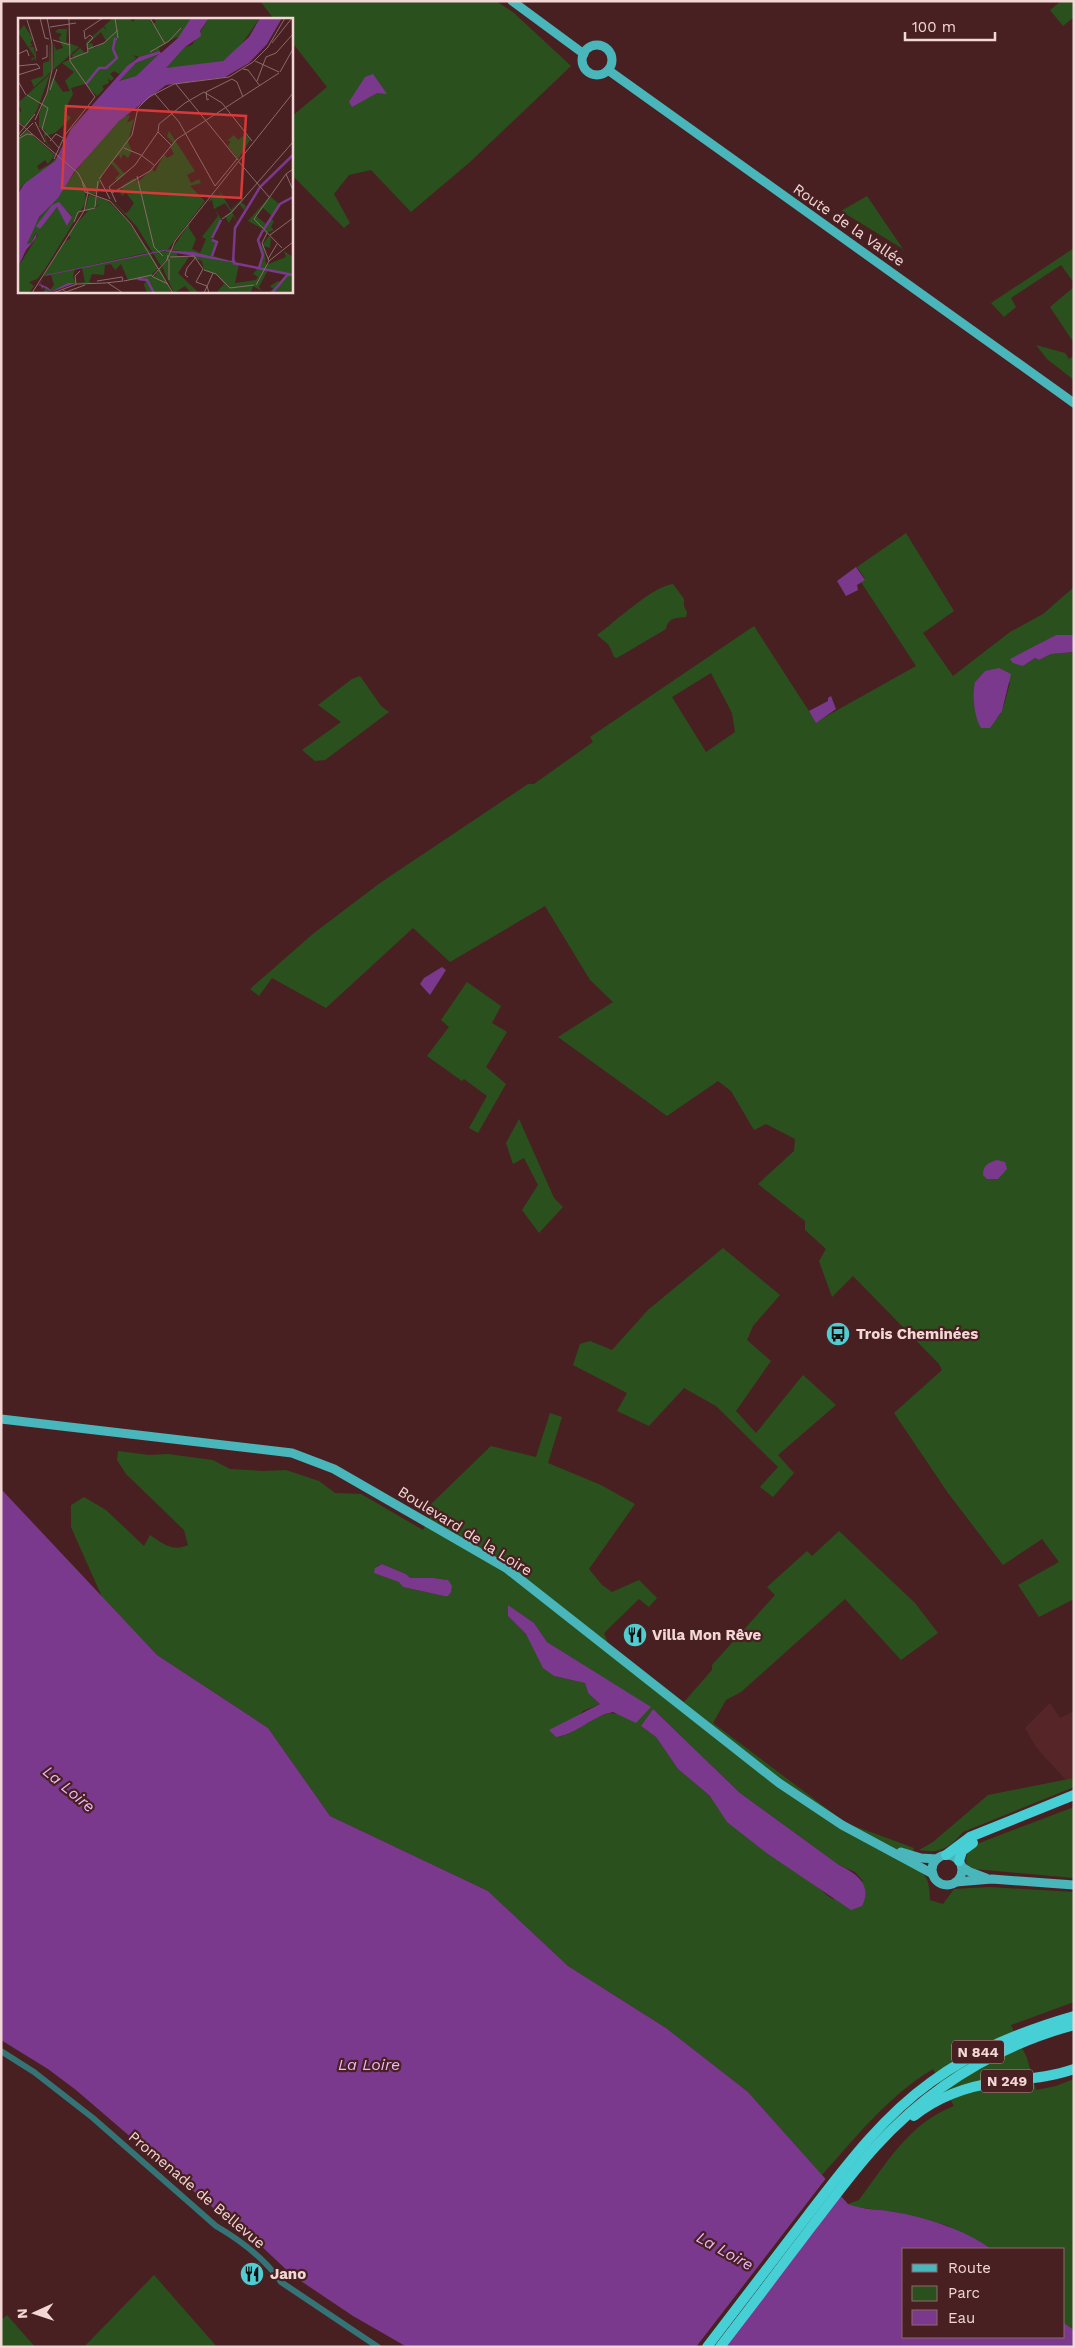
<svg xmlns="http://www.w3.org/2000/svg" width="1075" height="2348" viewBox="0 0 1075 2348" font-family="'Work Sans',sans-serif">
	<rect width="100%" height="100%" fill="#482022"/>
	<polygon fill="#562528" points="1050,1703 1060,1718 1074,1711 1074,1778 1066,1780 1036,1747 1025,1728"/>
	<g fill="#2a511d" fill-rule="evenodd">
		<polygon points="260,1 496,1 514,13 571,66 470,162 411,212 371,170 349,175 334,194 350,223 344,228 291,174 291,117 327,87 291,41 291,19 274,19"/>
		<polygon points="1061,1 1074,1 1074,17 1063,26 1050,10"/>
		<polygon points="867,196 903,249 841,211"/>
		<polygon points="1074,248 1074,283 1061,265 1011,298 1016,307 1004,317 991,303"/>
		<polygon points="1074,287 1074,343 1050,307"/>
		<polygon points="1036,345 1065,353 1069,359 1074,356 1074,380 1047,359"/>
		<path d="M906 533 954 611 923 633 953 676 1010 632 1043 614 1074 587V635H1056L1011 659 1023 666 1035 658 1039 660 1051 654 1074 652V1599L1039 1617 1018 1585 1059 1562 1042 1539 1003 1565 948 1493 894 1413 942 1370 939 1364 853 1276 832 1297 819 1261 826 1249 805 1230V1221L758 1184 794 1151 795 1139 766 1124 754 1130 731 1091 718 1081 667 1116 558 1037 613 1002 590 980 545 906 450 962 413 928 326 1008 272 978 259 996 250 989 314 933 380 883 528 784H534L593 742 590 737 754 626 816 722 916 666 861 582 865 579 857 567ZM985 671 1010 683C1006 696 1004 715 993 722L975 682ZM711 673 732 713 735 732 706 752 672 697Z"/>
		<path d="M673 584 684 599V606L687 612 686 617C675 618 668 618 666 629L617 658 614 657 609 645 597 635C615 622 653 586 673 584Z"/>
		<polygon points="360,676 381,706 389,712 325,760 315,761 302,750 341,722 318,705 352,679"/>
		<polygon points="467,982 501,1006 492,1023 507,1032 486,1067 506,1084 478,1133 469,1128 487,1096 464,1079 462,1081 427,1056 449,1027 441,1020"/>
		<polygon points="519,1119 554,1198 563,1207 539,1233 522,1210 538,1185 524,1158 513,1164 506,1143"/>
		<polygon points="723,1248 780,1295 753,1326 747,1340 771,1361 736,1411 756,1433 803,1375 836,1405 778,1455 794,1473 773,1497 760,1487 778,1467 716,1406 684,1388 649,1426 617,1411 627,1393 573,1365 580,1344 590,1341 612,1350 648,1310"/>
		<path d="M550 1413 562 1417 548 1463 601 1485 635 1504 589 1569 602 1585 612 1592 639 1580 657 1598 649 1607 639 1599 604 1633 608 1643 684 1702 712 1670V1665L775 1595 767 1587 807 1551 812 1556 839 1531 915 1603 938 1633 901 1660 845 1599 741 1692 726 1700 713 1723 846 1823 914 1848 909 1865C928 1874 929 1879 930 1900L943 1904 954 1889 989 1887 1074 1892V2002L1011 2025 1027 2058 1036 2090 1056 2086 1074 2079V2330L1064 2323V2249H991L946 2225 895 2212 856 2207 848 2204 859 2200C886 2164 909 2123 954 2106L933 2069C888 2096 856 2137 822 2175L748 2092 666 2028 568 1966 488 1891 330 1816 268 1728 157 1655 102 1597 71 1527V1505L84 1497 106 1510 144 1546 150 1535C163 1544 173 1552 188 1545L184 1530 126 1474 117 1460 118 1451 149 1455 168 1454 213 1460 230 1469 264 1471 286 1470 319 1481 335 1493 361 1494 423 1530 430 1517V1505L491 1446 536 1457ZM382 1564 406 1574 410 1578 445 1579 450 1594 444 1596 403 1587 400 1582 375 1573 377 1566ZM508 1605 534 1623 547 1642 650 1707 619 1714 609 1713 596 1718 570 1733 559 1737 583 1711 600 1704 588 1693 585 1683 554 1676 526 1634 508 1616ZM653 1709 740 1793 839 1865 855 1872 863 1881 833 1899 828 1896 678 1769 656 1737 641 1726Z"/>
		<path d="M1074 1778V1787L963 1832C949 1848 940 1854 919 1850L933 1842 988 1795Z"/>
		<path d="M1074 1807V1878L975 1869 967 1866C965 1856 967 1851 974 1845Z"/>
		<polygon points="154,2275 217,2347 84,2347"/>
		<polygon points="7,2315 35,2347 1,2347 1,2320"/>
	</g>
	<g fill="#7b398d">
		<polygon points="373,74 387,94 377,93 352,107 349,102 365,77"/>
		<polygon points="856,567 865,580 857,585 858,590 846,596 837,581"/>
		<polygon points="1056,635 1074,635 1074,652 1051,654 1039,660 1035,658 1023,666 1013,663 1010,659"/>
		<path d="M999 668 1011 674 1002 711 990 728H981C974 717 972 695 975 682L985 671Z"/>
		<polygon points="831,696 836,709 816,723 809,711 828,701 828,698"/>
		<polygon points="442,967 446,970 430,995 420,984 424,978"/>
		<path d="M997 1160 1005 1162 1007 1169 998 1179H987L983 1175C983 1165 988 1163 997 1160Z"/>
		<path d="M1 1489 157 1655 268 1728 330 1816 488 1891 568 1966 666 2028 748 2092 848 2204C863 2210 879 2209 894 2212 925 2217 966 2230 991 2249H904V2337H1064V2323L1074 2330V2347H407L353 2316 292 2275 239 2225 219 2213 76 2090 48 2069 1 2040Z"/>
		<polygon points="382,1564 406,1574 410,1578 433,1578 448,1580 452,1586 451,1592 448,1596 444,1596 403,1587 399,1582 374,1573 375,1568"/>
		<path d="M508 1605 534 1623 547 1642 651 1707 636 1723 613 1712C592 1716 577 1734 556 1737L549 1730 600 1704 588 1693 585 1683 554 1676 543 1668 526 1634 508 1616Z"/>
		<path d="M653 1709 740 1793 839 1865C856 1873 873 1885 862 1906L851 1910 768 1854 727 1822 710 1796 678 1769 656 1737 641 1726Z"/>
	</g>
	<polygon fill="#482022" points="827,2177 842,2194 725,2347 696,2347"/>
	<g fill="none" stroke-linecap="round" stroke-linejoin="round">
		<path stroke="#347477" stroke-width="6" d="M1 2051 34 2072 93 2118 216 2226C240 2240 265 2259 281 2282L378 2347"/>
		<g stroke="#48b6ba" stroke-width="9">
			<polyline points="512,1 584,54"/>
			<circle cx="597" cy="60" r="15"/>
			<polyline points="608,70 1074,403"/>
			<polyline points="1,1419 292,1453 334,1469 506,1568 779,1783 842,1825 933,1874"/>
			<polyline points="901,1852 921,1858 937,1859"/>
			<circle cx="947" cy="1870" r="15"/>
			<polyline points="962,1867 970,1872 986,1878"/>
			<polyline points="956,1882 992,1879 1074,1885"/>
		</g>
		<g stroke="#46d0d5" stroke-width="10">
			<polyline points="946,1855 970,1837 1074,1795"/>
			<polyline points="959,1861 962,1851 973,1843"/>
			<path d="M914 2116C936 2098 967 2086 995 2083 1022 2079 1048 2078 1074 2069"/>
			<path d="M707 2347C741 2303 774 2259 808 2215 845 2167 881 2118 931 2082 975 2050 1022 2031 1074 2016"/>
			<path d="M720 2347C751 2307 781 2267 812 2226 833 2199 853 2171 876 2146 930 2087 997 2046 1074 2025"/>
		</g>
	</g>
	<defs>
		<g id="bus-disc" transform="scale(1.25)"><circle r="9.5" fill="#51ccd1" stroke="#482022"/><path d="M-5-6H5V4H4V6H2V4H-2V6H-4V4H-5ZM-3.5-4V0h7V-4ZM-3.5 1.2v1.5H-2V1.2ZM2 1.2v1.5H3.5V1.2Z" fill="#111"/></g>
		<g id="restaurant-disc" transform="scale(1.25)"><circle r="9.5" fill="#51ccd1" stroke="#482022"/><path d="M-5-6h1v4h1v-4h1v4h1v-4h1v5L-1.5 .5V6h-2V.5L-5-1ZM5-6V6H3V1.5H1.5Q1.5-4 5-6Z" fill="#111"/></g>
	</defs>
	<g fill-rule="evenodd">
		<use href="#bus-disc" x="838" y="1334"/>
		<use href="#restaurant-disc" x="635" y="1635"/>
		<use href="#restaurant-disc" x="252" y="2274"/>
	</g>
	<g text-anchor="middle" dominant-baseline="central" stroke-width="4.5" stroke-linejoin="round" paint-order="stroke">
		<g fill="#482022" stroke="#c0a0a0" stroke-width="1">
			<rect x="952" y="2040.5" width="52" height="23" rx="4"/>
			<rect x="981" y="2069.5" width="52" height="23" rx="4"/>
		</g>
		<g font-size="14" font-weight="bold" fill="#f3d7d6">
			<text x="978" y="2052">N 844</text>
			<text x="1007" y="2081">N 249</text>
		</g>
		<g font-size="15" fill="#f3d7d6" stroke="#482022">
			<text transform="translate(849 225) rotate(35)">Route de la Vallée</text>
			<text transform="translate(465 1531) rotate(32)">Boulevard de la Loire</text>
			<text transform="translate(197 2190) rotate(40)">Promenade de Bellevue</text>
		</g>
		<g font-size="15" font-weight="bold" fill="#f3d7d6" stroke="#482022" text-anchor="start">
			<text x="856" y="1334">Trois Cheminées</text>
			<text x="652" y="1635">Villa Mon Rêve</text>
			<text x="270" y="2274">Jano</text>
		</g>
		<g font-size="16" font-style="italic" fill="#ebb8fa" stroke="#482022">
			<text transform="translate(69 1789) rotate(40)">La Loire</text>
			<text x="369" y="2064">La Loire</text>
			<text transform="translate(725 2251) rotate(29)">La Loire</text>
		</g>
	</g>
	<g transform="translate(18 18)">
		<rect width="275" height="275" fill="#482022"/>
		<path d="M95 0H111L115 4 118 0H132L134 6 138 4 136 0H179L160 20 158 19 141 30 142 35 140 33 121 39 115 37 118 40 101 56 96 53 92 56 96 60 93 63 90 60 91 65 84 68 86 71 79 78 67 66 53 70 55 76 46 93 53 100 37 115 27 118 29 125 38 134 28 125 26 116 28 113 21 109V96L35 59 45 74 52 73 47 63 56 54 44 45 57 39 53 38 62 30 67 35 71 32 68 24 85 9 89 13 86 8ZM83 14 88 23 76 30 74 25 70 26ZM191 0H242L218 34 198 47 147 50 167 29 174 27ZM6 7 15 21 12 25 15 27 11 29H16L17 36 18 23V43L16 40 14 43 13 41 17 39 0 14ZM40 11H49L48 24 61 29 35 52 36 26 38 32 45 30 41 20 44 16 37 14ZM32 20 33 54 16 69 13 62 25 58V45L31 43ZM141 36 118 58 100 63 118 45ZM32 56 19 92 8 109 0 103V91L3 95V91L0 85ZM112 97 109 105 116 101 110 124 114 133 110 140 105 136 103 141 101 137 95 143 107 156 99 163 97 160 102 156 93 145 85 155 78 176 67 175 68 184 27 251 19 261 11 264 16 268 11 275H0V249L20 217 18 214 13 225 9 226 16 206 88 115 105 99ZM41 185 54 198 50 207 39 189 22 210 19 208 34 188ZM8 112 37 137 30 146 27 142 19 148 21 152 32 146 39 139 37 143 9 166 6 165 0 174V121ZM151 113 177 153 169 157 173 165 181 161 183 165 172 168 187 183 150 231H154L171 206V210L178 221 174 231 182 235 188 221 184 219 200 198 197 192 204 202 193 220 199 224 195 238 213 243 157 232H147L136 234 159 233V239H171L160 255 181 275H173L167 268 156 275 144 249 150 240 143 248 119 209 89 177 107 195 110 194 116 185 108 175 104 178 100 170 104 172V168L116 160 120 164 134 151 137 154 146 136 149 140 156 136 152 128 155 125 149 118ZM228 116 232 122 220 141 210 128 213 123H209L216 117 220 122ZM201 172 213 192 223 182 221 179 225 181 232 172 223 184 228 188 226 192 221 186 214 194 219 204 215 198 211 205 207 198 213 194 207 185 196 191 194 182 190 184 197 175 196 178H203ZM71 177 78 179 77 190 72 193 83 186 78 188 79 179 90 183 110 203 132 234 25 258 45 225 53 220 50 216 56 208 70 193 67 192ZM252 178 261 186 253 201 256 203 253 209 256 212 248 215 246 213 240 222 243 228 251 218 253 220 252 230 246 228 248 247 268 239 266 233 275 239V275H250L255 271 252 268 260 263 265 264 269 256 250 252 241 269 244 273 235 268 233 275 199 274 206 266 198 256 186 252 184 243 171 238 170 234 221 246 217 265 238 262 240 259 235 256 245 243 239 222 245 211 230 203ZM245 190 254 198 248 206 238 198ZM132 235 141 250 134 256 137 258 142 250 154 275H129L126 267 128 262H110L103 246 97 252 93 246 87 247 86 257 74 256 71 264 79 266 58 264H67L64 250ZM57 251 55 259 58 265 26 275 27 269 32 272 36 267 33 257Z" fill="#2a511d" fill-rule="evenodd"/>
		<path d="M173 0H191L182 13 183 18 167 29 148 50 205 43 231 19 242 0H264L249 26 231 45 207 59 148 67 101 103 56 154 40 180 21 199 9 226 13 225 19 214 18 220 8 232 0 249V176L6 166 37 143 53 111 109 48 121 39 141 33 143 35 160 20ZM141 36 118 58 101 63 118 45ZM41 184 54 199 49 208 39 189 22 211 18 208 34 187ZM145 232 175 234 213 243 216 240 218 245 146 233 27 258 22 266 29 269 34 273 50 265H58L36 273H33L25 269V271L22 267 20 268 28 257Z" fill="#7b398d" fill-rule="evenodd"/>
		<path fill="none" stroke="#7b398d" stroke-width="2.5" d="M68 66 81 50H88L99 40 95 31 97 21H99M246 211 262 186 275 179M194 220 203 202M194 222 199 224 194 238M215 245 275 257M215 245 217 210 242 169 275 137M241 250 245 237 240 222 245 212M120 261 129 262 136 275M254 275 270 256"/>
		<path fill="none" stroke="#8c696a" stroke-width="1" d="M22 0 27 20 31 21M97 0 100 20M132 0 147 26M51 1 52 43 77 79M9 2 19 33M32 9 58 5M67 12 85 0M35 22 52 27M254 25 274 0M70 31 86 25 100 12M132 34 151 23 163 10M0 36 9 32 11 38M24 41 29 39V27M52 41 70 34 69 26 75 20 72 17 67 21 66 12M237 43 261 54M0 48 19 46 22 50 0 57M225 51 230 52 242 68M262 54 275 31M214 61 219 64 225 79M0 63 8 77M239 63 248 39 258 35 275 16M158 66 220 142M32 72 39 51M137 76 161 104 197 168 219 141M9 77 30 90 24 111 41 130M191 81 189 82 188 74 214 61M17 102 29 75 34 52V26L29 0M0 104 60 155 70 174 66 193 14 275M17 104 27 124M0 117 17 96M2 118 15 105M0 121 9 116 15 117M32 123 38 116 45 120M153 127 140 114 141 106 167 85 186 74 204 85 234 123M106 130 123 137 136 147M36 141 47 117 77 79M221 144 251 179M268 156 275 172M119 158 136 229 145 238M81 161 114 117 120 90 131 79 156 66 211 59 235 44 250 29 267 0M82 162 92 181M64 163 67 174 92 183 113 206 155 275M94 175 132 153 159 121 261 55M98 184 91 169 117 147 140 114M77 189 80 163M204 201 214 194 275 124M56 204 60 194 77 190M249 215 244 225 251 243M252 217 275 200M264 230 236 201 268 156 275 151M150 237 149 242 157 223 275 75M152 239 176 238 185 251M151 241V262M250 241 259 226M185 251 178 264 189 268 191 275M186 252 198 256 212 270 236 267M134 259 149 242M135 259 150 266M170 259 167 257 169 250 178 239M79 263 104 259 105 263M106 263 134 257M87 265 105 263M90 265 105 275M58 266 57 258 62 253M59 266 87 265M238 267 251 243 275 224M44 271 48 274 67 267M35 275 59 266M186 275 195 255"/>
		<path fill="#d93a39" fill-opacity="0.15" stroke="#d93a39" stroke-width="2.5" d="M48 88 228 98 223 180 44 170Z"/>
		<rect width="275" height="275" fill="none" stroke="#f3d7d6" stroke-width="2.5"/>
	</g>
	<rect width="1075" height="2348" fill="none" stroke="#f3d7d6" stroke-width="5"/>
	<rect x="902" y="2248" width="162" height="90" fill="#482022" stroke="#8c696a"/>
	<rect x="912" y="2264" width="25" height="8" fill="#48b6ba" stroke="#8c696a"/>
	<text x="948" y="2273" font-size="15" fill="#f3d7d6">Route</text>
	<rect x="912" y="2286" width="25" height="15" fill="#2a511d" stroke="#8c696a"/>
	<text x="948" y="2298" font-size="15" fill="#f3d7d6">Parc</text>
	<rect x="912" y="2310" width="25" height="15" fill="#7b398d" stroke="#8c696a"/>
	<text x="948" y="2323" font-size="15" fill="#f3d7d6">Eau</text>
	<g transform="translate(35 2313) rotate(267)" stroke="#482022" stroke-width="4" paint-order="stroke">
	<path d="M0-4L9 19L0 12L-9 19Z" fill="#f3d7d6"/>
	<text y="-8" font-size="14" font-weight="bold" text-anchor="middle" fill="#f3d7d6">N</text>
	</g>
	<path d="M905 32v8h90v-8" fill="none" stroke="#f3d7d6" stroke-width="2.5"/>
	<text x="912" y="32" font-size="15" fill="#f3d7d6" stroke="#482022" stroke-width="4" paint-order="stroke">100 m</text>
</svg>
